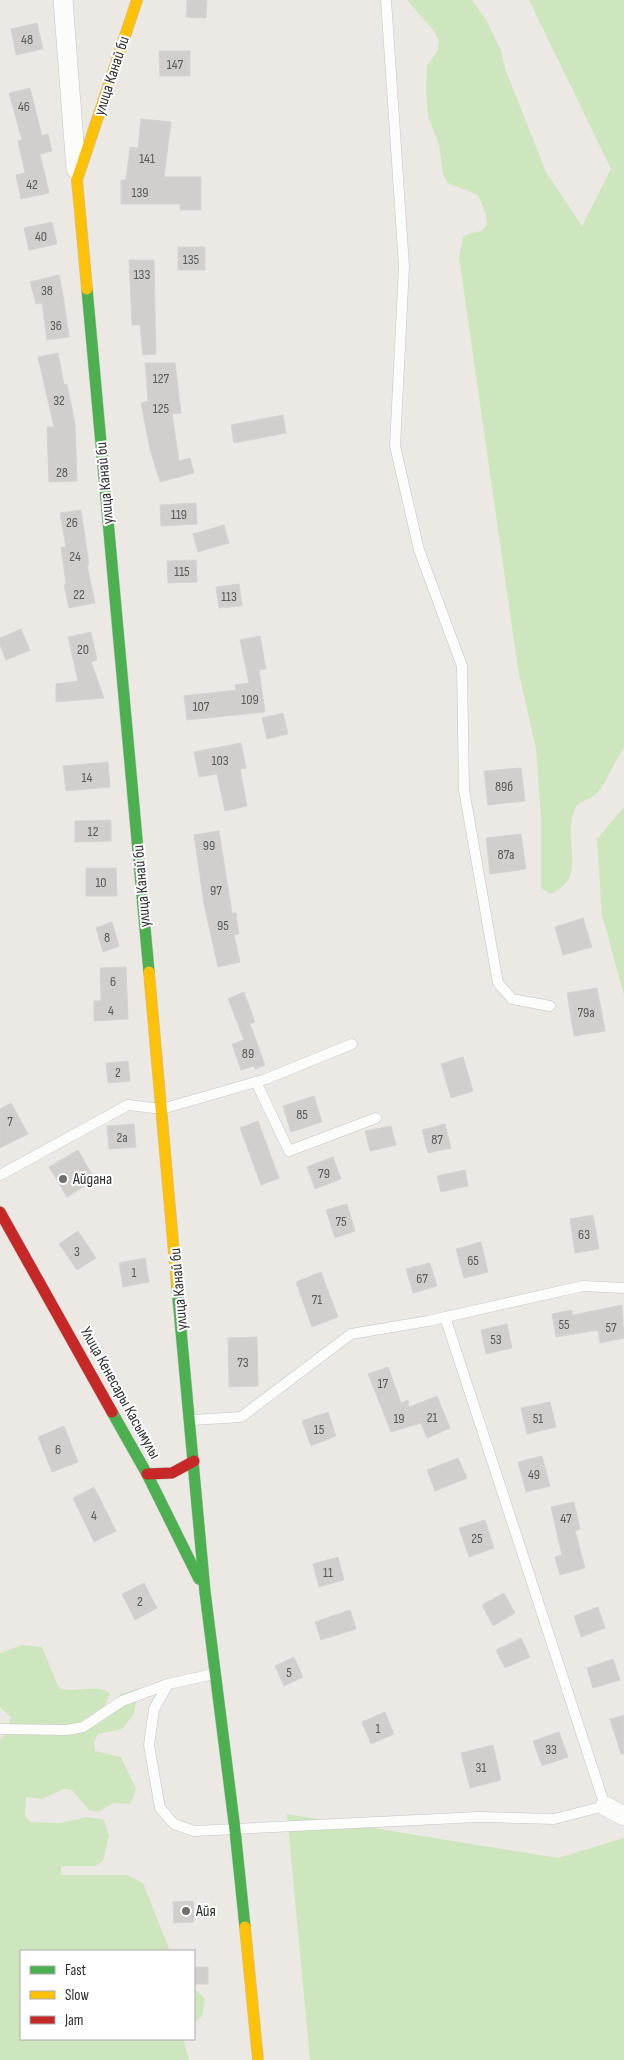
<svg xmlns="http://www.w3.org/2000/svg" width="624" height="2060" viewBox="0 0 624 2060" font-family="'Sofia Sans Condensed',sans-serif">
	<rect width="100%" height="100%" fill="#ece8e4"/>
	<g fill="#cee6be">
		<path d="M407 0H472L487 21 501 51 506 71 546 172 582 226 611 169 529 0H624V748C614 761 606 785 596 794 590 800 578 801 575 809 561 840 590 878 550 894L541 888V818L536 749 518 669 459 257 463 237 471 233 482 231 487 224 486 214 478 195 448 183 443 174 439 145 428 116 426 86 427 66 438 50 439 41 434 31Z"/>
		<polygon points="624,807 624,995 602,915 597,839"/>
		<path d="M22 1645 42 1647 59 1688C76 1694 95 1683 110 1693L101 1714 121 1694 138 1689 134 1714 122 1729 98 1734 94 1742 95 1751 121 1757 136 1789 130 1804 113 1803 98 1812 89 1810 72 1790 64 1789 42 1799 26 1797 25 1815 30 1822 60 1823 87 1817 104 1820 109 1836 103 1861 95 1866H61V1875H127L143 1883 170 1951H21V2039H183L189 2060H0V1739L6 1734 11 1717 0 1707V1653Z"/>
		<polygon points="287,1814 558,1858 624,1838 624,2060 310,2060"/>
		<polygon points="194,1988 205,1999 202,2016 194,2023"/>
	</g>
	<g fill="#d1cecb" stroke="#d7d4d0">
		<polygon points="187,0 207,0 206,18 186,17"/>
		<polygon points="37,23 43,49 16,55 11,29"/>
		<polygon points="159,51 190,51 190,76 160,76"/>
		<polygon points="30,88 42,136 48,134 52,151 40,154 49,193 21,199 16,175 25,173 18,141 22,140 9,93"/>
		<polygon points="141,119 171,122 164,177 201,177 201,210 180,210 180,204 121,204 121,180 126,180 130,147 138,148"/>
		<polygon points="52,222 57,244 29,250 24,228"/>
		<rect x="178" y="247" width="27" height="23"/>
		<polygon points="129,260 154,260 156,354 143,355 140,325 132,325"/>
		<polygon points="59,275 63,295 69,337 47,340 42,303 36,304 30,282"/>
		<polygon points="58,353 64,385 67,384 75,424 77,481 49,482 47,427 54,427 38,357"/>
		<polygon points="145,363 175,363 181,413 172,414 179,461 190,458 194,473 160,482 150,449 141,403 148,401"/>
		<polygon points="283,415 286,433 234,443 231,425"/>
		<polygon points="196,503 197,524 161,526 160,505"/>
		<polygon points="81,510 89,565 87,565 95,603 69,608 64,585 66,584 61,547 66,547 60,513"/>
		<polygon points="224,525 229,543 198,552 193,534"/>
		<polygon points="196,560 197,582 168,583 167,561"/>
		<polygon points="239,584 242,606 219,608 216,587"/>
		<polygon points="21,629 30,650 6,660 0,645 0,638"/>
		<polygon points="91,632 97,660 91,662 104,698 56,702 56,684 78,681 68,637"/>
		<polygon points="260,636 266,669 259,670 265,712 187,720 184,696 236,690 235,685 249,683 240,640"/>
		<polygon points="283,713 288,734 267,739 262,718"/>
		<polygon points="241,743 246,768 240,769 247,806 225,811 217,774 199,777 194,752"/>
		<polygon points="108,762 110,787 66,791 63,766"/>
		<polygon points="521,768 525,801 488,805 484,771"/>
		<polygon points="111,820 111,841 75,842 75,821"/>
		<polygon points="219,831 232,913 236,913 239,934 234,935 240,962 218,967 204,904 194,835"/>
		<polygon points="521,834 526,869 490,874 486,838"/>
		<polygon points="86,868 116,868 117,896 86,896"/>
		<polygon points="583,918 592,947 563,955 555,927"/>
		<polygon points="112,922 119,946 103,952 96,928"/>
		<polygon points="126,967 128,1019 94,1021 94,1001 101,1001 100,968"/>
		<polygon points="597,988 605,1031 574,1036 567,993"/>
		<polygon points="244,992 255,1022 250,1024 265,1065 255,1069 254,1066 241,1070 232,1044 244,1040 228,999"/>
		<polygon points="463,1057 473,1091 451,1098 441,1064"/>
		<polygon points="128,1061 130,1081 108,1083 106,1063"/>
		<polygon points="314,1096 322,1122 291,1132 283,1106"/>
		<polygon points="11,1103 28,1134 0,1148 0,1109"/>
		<polygon points="258,1121 279,1178 261,1185 240,1128"/>
		<polygon points="134,1124 136,1147 109,1149 107,1126"/>
		<polygon points="445,1124 451,1148 428,1153 422,1130"/>
		<polygon points="391,1126 396,1145 370,1151 365,1131"/>
		<polygon points="78,1150 95,1180 67,1197 49,1167"/>
		<polygon points="333,1157 341,1179 315,1189 307,1167"/>
		<polygon points="465,1170 468,1186 441,1192 437,1176"/>
		<polygon points="347,1204 355,1231 335,1238 326,1210"/>
		<polygon points="593,1215 599,1249 575,1253 570,1219"/>
		<polygon points="78,1231 96,1258 77,1270 59,1244"/>
		<polygon points="481,1242 488,1272 464,1278 456,1249"/>
		<polygon points="145,1258 149,1282 123,1287 119,1263"/>
		<polygon points="430,1263 437,1286 413,1293 406,1269"/>
		<polygon points="321,1272 338,1317 312,1327 296,1282"/>
		<polygon points="622,1305 624,1338 600,1343 598,1330 556,1337 552,1314 572,1310 573,1315"/>
		<polygon points="507,1324 512,1348 486,1354 481,1330"/>
		<polygon points="257,1337 258,1386 229,1387 228,1338"/>
		<polygon points="388,1367 401,1403 408,1400 409,1407 437,1396 450,1428 427,1438 421,1423 391,1432 368,1374"/>
		<polygon points="550,1402 556,1427 527,1434 521,1408"/>
		<polygon points="328,1412 336,1436 311,1446 302,1421"/>
		<polygon points="64,1426 78,1462 52,1472 38,1437"/>
		<polygon points="542,1456 550,1486 526,1492 518,1462"/>
		<polygon points="458,1458 467,1478 435,1491 427,1470"/>
		<polygon points="94,1487 116,1531 94,1542 73,1498"/>
		<polygon points="574,1502 580,1529 575,1531 585,1568 560,1575 555,1557 562,1555 551,1507"/>
		<polygon points="485,1520 494,1548 469,1557 459,1528"/>
		<polygon points="338,1557 344,1580 319,1587 313,1564"/>
		<polygon points="144,1583 157,1608 135,1620 122,1594"/>
		<polygon points="504,1593 515,1613 493,1626 482,1605"/>
		<polygon points="598,1607 605,1628 581,1637 574,1616"/>
		<polygon points="350,1610 356,1629 321,1640 315,1622"/>
		<polygon points="521,1638 530,1657 505,1668 496,1650"/>
		<polygon points="294,1657 303,1677 284,1686 275,1666"/>
		<polygon points="613,1659 620,1680 593,1688 587,1668"/>
		<polygon points="385,1712 394,1734 371,1744 362,1722"/>
		<polygon points="624,1715 624,1754 621,1754 610,1719"/>
		<polygon points="559,1732 568,1757 542,1766 533,1741"/>
		<polygon points="493,1745 501,1780 470,1788 461,1753"/>
		<polygon points="193,1901 194,1922 174,1923 173,1902"/>
		<rect x="194" y="1967" width="14" height="17"/>
	</g>
	<g fill="none" stroke-linecap="round" stroke-linejoin="round">
		<g stroke="#c5c4c5" stroke-width="11">
			<g id="lane">
				<polyline points="386,0 404,266 395,446 419,550 462,666 464,790 498,983 512,999 550,1006"/>
				<polyline points="256,1082 289,1151 376,1118"/>
				<polyline points="0,1175 128,1105 162,1109 266,1079 352,1044"/>
				<polyline points="192,1420 241,1417 351,1334 428,1321 583,1286 624,1288"/>
				<polyline points="168,1684 154,1709 149,1745 160,1808 174,1824 194,1831 478,1817 554,1819 605,1806 445,1317"/>
				<polyline points="0,1729 67,1730 83,1727 122,1701 168,1684 214,1674"/>
			</g>
		</g>
		<g stroke="#c5c4c5" stroke-width="20">
			<g id="street">
				<polyline points="63,0 76,169"/>
				<polyline points="605,1806 624,1816"/>
			</g>
		</g>
		<g stroke="#c5c4c5" stroke-width="12">
			<g id="fast">
				<polyline points="87,289 149,972"/>
				<polyline points="177,1287 205,1592 235,1830 245,1927"/>
				<polyline points="112,1412 147,1474 199,1579"/>
			</g>
		</g>
		<g stroke="#c5c4c5" stroke-width="12">
			<g id="slow">
				<polyline points="87,289 77,180 137,0"/>
				<polyline points="149,972 177,1287"/>
				<polyline points="245,1927 258,2060"/>
			</g>
		</g>
		<g stroke="#c5c4c5" stroke-width="12">
			<g id="jam">
				<polyline points="0,1212 112,1412"/>
				<polyline points="147,1474 172,1473 194,1461"/>
			</g>
		</g>
		<use href="#lane" stroke="#fcfcfb" stroke-width="10"/>
		<use href="#street" stroke="#fcfcfb" stroke-width="19"/>
		<use href="#fast" stroke="#4caf50" stroke-width="11"/>
		<use href="#slow" stroke="#ffc107" stroke-width="11"/>
		<use href="#jam" stroke="#c62828" stroke-width="11"/>
	</g>
	<g fill="#706f6e" stroke="#fff" stroke-width="2">
		<circle cx="63" cy="1179" r="5"/>
		<circle cx="186" cy="1911" r="5"/>
	</g>
	<g text-anchor="middle" dominant-baseline="central" stroke-width="4" stroke-linejoin="round" paint-order="stroke">
		<g font-size="14" fill="#585857">
			<text x="27" y="39">48</text>
			<text x="175" y="64">147</text>
			<text x="24" y="106">46</text>
			<text x="147" y="158">141</text>
			<text x="32" y="184">42</text>
			<text x="140" y="192">139</text>
			<text x="41" y="236">40</text>
			<text x="191" y="259">135</text>
			<text x="142" y="274">133</text>
			<text x="47" y="290">38</text>
			<text x="56" y="325">36</text>
			<text x="161" y="378">127</text>
			<text x="59" y="400">32</text>
			<text x="161" y="408">125</text>
			<text x="62" y="472">28</text>
			<text x="179" y="514">119</text>
			<text x="72" y="522">26</text>
			<text x="75" y="556">24</text>
			<text x="182" y="571">115</text>
			<text x="79" y="594">22</text>
			<text x="229" y="596">113</text>
			<text x="83" y="649">20</text>
			<text x="250" y="699">109</text>
			<text x="201" y="706">107</text>
			<text x="220" y="760">103</text>
			<text x="87" y="777">14</text>
			<text x="504" y="786">89б</text>
			<text x="93" y="831">12</text>
			<text x="209" y="845">99</text>
			<text x="506" y="854">87а</text>
			<text x="101" y="882">10</text>
			<text x="216" y="890">97</text>
			<text x="223" y="925">95</text>
			<text x="107" y="937">8</text>
			<text x="113" y="981">6</text>
			<text x="111" y="1010">4</text>
			<text x="586" y="1012">79а</text>
			<text x="248" y="1053">89</text>
			<text x="118" y="1072">2</text>
			<text x="302" y="1114">85</text>
			<text x="10" y="1121">7</text>
			<text x="122" y="1137">2а</text>
			<text x="437" y="1139">87</text>
			<text x="324" y="1173">79</text>
			<text x="341" y="1221">75</text>
			<text x="584" y="1234">63</text>
			<text x="77" y="1251">3</text>
			<text x="473" y="1260">65</text>
			<text x="134" y="1272">1</text>
			<text x="422" y="1278">67</text>
			<text x="317" y="1299">71</text>
			<text x="564" y="1324">55</text>
			<text x="611" y="1327">57</text>
			<text x="496" y="1339">53</text>
			<text x="243" y="1362">73</text>
			<text x="383" y="1383">17</text>
			<text x="432" y="1417">21</text>
			<text x="399" y="1418">19</text>
			<text x="538" y="1418">51</text>
			<text x="319" y="1429">15</text>
			<text x="58" y="1449">6</text>
			<text x="534" y="1474">49</text>
			<text x="94" y="1515">4</text>
			<text x="566" y="1518">47</text>
			<text x="477" y="1538">25</text>
			<text x="328" y="1572">11</text>
			<text x="140" y="1601">2</text>
			<text x="289" y="1672">5</text>
			<text x="378" y="1728">1</text>
			<text x="551" y="1749">33</text>
			<text x="481" y="1767">31</text>
		</g>
		<g font-size="16" fill="#2e2e2e" stroke="#fff">
			<text transform="translate(112 76) rotate(-72)">улица Канай би</text>
			<text transform="translate(105 483) rotate(-95)">улица Канай би</text>
			<text transform="translate(142 886) rotate(-95)">улица Канай би</text>
			<text transform="translate(179 1289) rotate(-95)">улица Канай би</text>
			<text transform="translate(120 1393) rotate(61)">Улица Кенесары Касымулы</text>
		</g>
		<g font-size="16" fill="#2e2e2e" stroke="#fff" text-anchor="start">
			<text x="73" y="1179">Айдана</text>
			<text x="196" y="1911">Айя</text>
		</g>
	</g>
	<rect x="20" y="1950" width="175" height="90" fill="#ffffff" stroke="#ababab"/>
	<rect x="30" y="1966" width="25" height="8" fill="#4caf50" stroke="#ababab"/>
	<text x="65" y="1975" font-size="15" fill="#2e2e2e">Fast</text>
	<rect x="30" y="1991" width="25" height="8" fill="#ffc107" stroke="#ababab"/>
	<text x="65" y="2000" font-size="15" fill="#2e2e2e">Slow</text>
	<rect x="30" y="2016" width="25" height="8" fill="#c62828" stroke="#ababab"/>
	<text x="65" y="2025" font-size="15" fill="#2e2e2e">Jam</text>
</svg>
